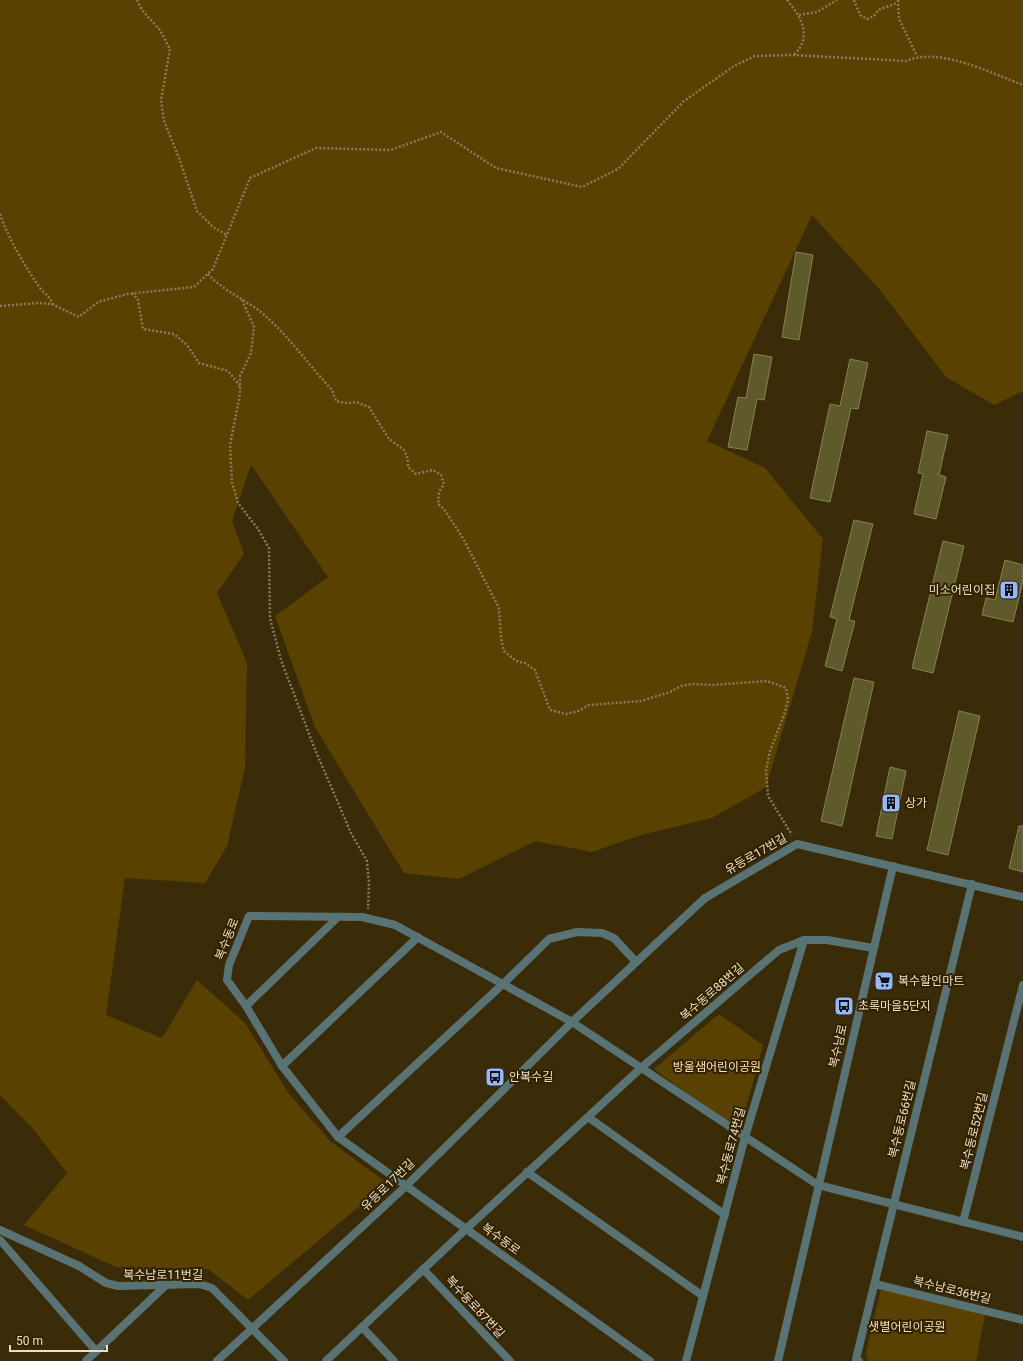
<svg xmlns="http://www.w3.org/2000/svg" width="1023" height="1361" viewBox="0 0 1023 1361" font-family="Roboto,'Noto Sans KR',sans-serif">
	<rect width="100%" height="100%" fill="#3b2c09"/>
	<g fill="#594102">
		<polygon points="0,0 1023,0 1023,391 994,405 946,377 880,290 812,215 707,441 765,468 823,539 812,632 766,787 712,818 641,835 592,852 535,841 459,879 404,873 315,727 275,616 328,577 251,465 232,521 244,554 217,593 247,663 245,768 227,846 205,883 125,878 106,1015 162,1038 197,980 245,1023 289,1094 331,1142 387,1183 248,1300 208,1269 116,1267 24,1225 67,1173 34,1130 0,1095"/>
		<polygon points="719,1014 763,1045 739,1133 654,1069"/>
		<polygon points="882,1285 986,1311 976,1361 868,1361 866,1353"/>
	</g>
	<g fill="#5e5a2b" stroke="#858151">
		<polygon points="796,252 813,255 799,340 782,337"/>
		<polygon points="754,354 772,357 764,400 757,399 747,450 728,447 738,397 746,398"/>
		<polygon points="850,359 868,363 858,409 851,408 830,502 810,498 830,404 840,406"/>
		<polygon points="927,431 948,435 939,475 946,477 936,519 914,514 923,474 918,473"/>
		<polygon points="854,520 873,524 849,620 855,621 842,671 825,666 837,619 830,617"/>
		<polygon points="943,541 964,546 933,673 912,668"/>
		<polygon points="1005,560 1023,565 1023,581 1013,622 982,615 986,598 995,600"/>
		<polygon points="854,678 874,682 842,826 821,821"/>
		<polygon points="959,711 980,716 948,855 927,850"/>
		<polygon points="890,767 906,771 892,839 876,836"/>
		<polygon points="1019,826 1023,826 1023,872 1009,868"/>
	</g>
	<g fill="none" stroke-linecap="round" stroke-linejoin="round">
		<g stroke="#887a5c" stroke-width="2.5" stroke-dasharray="2 2" stroke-linecap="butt">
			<polyline points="137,0 142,10 160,30 170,49 161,100 164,121 179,158 197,211 213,227 225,234 228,233"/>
			<path d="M787 0C801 17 813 36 794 55"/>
			<polyline points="854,0 860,15 867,19 874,16 878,10 897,3"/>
			<polyline points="898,0 899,19 917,56"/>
			<polyline points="799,15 817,12 837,0"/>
			<path d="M0 214C8 238 26 268 40 288 45 294 51 297 53 305"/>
			<path d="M208 274C222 290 244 299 261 312 287 334 308 364 332 390L336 401 346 403 356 402 369 407 389 439 404 450 408 459V467L416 474 433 470 441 475 444 484 439 492 438 504 444 509 464 540 499 608 501 638 504 651 516 661 525 663 535 670 550 710 566 714 578 711 589 705 641 701 670 692 681 686 693 684 712 685 767 681 786 688 788 700 784 715 770 751 766 770 768 796 792 835"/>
			<polyline points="132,293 138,300 143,329 174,334 187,345 199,363 228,371 240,386"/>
			<polyline points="242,300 254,327 251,353 240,376 240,394 230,445 232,482 238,503 258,529 269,548 270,618 281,660 314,747 351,833 367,861 369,884 368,909"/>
			<path d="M0 306 38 303 52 304 79 317 98 302 127 294 194 287 213 269 250 178 316 148 391 150 441 132 496 168 582 187 618 169 684 101 734 66 755 56 793 55 907 61C938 46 993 74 1023 85"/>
		</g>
		<g stroke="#597375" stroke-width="8">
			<polyline points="246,1006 338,917"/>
			<polyline points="282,1066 418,937"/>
			<polyline points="588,1117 725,1215"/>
			<polyline points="338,1137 504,983 549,939 577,932 602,933 614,938 636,962"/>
			<polyline points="527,1172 703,1296"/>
			<polyline points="963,1222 1023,985"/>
			<polyline points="0,1230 79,1266 106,1283 118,1286 199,1284 212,1288 284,1361"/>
			<polyline points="0,1240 96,1351"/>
			<polyline points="423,1269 510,1361"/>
			<polyline points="875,1284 1023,1320"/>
			<polyline points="362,1327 394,1361"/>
			<polyline points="86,1361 166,1285"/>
			<polyline points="217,1361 406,1186 572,1022 705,898 797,844 1023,897"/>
			<polyline points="326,1361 466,1229 641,1068 779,950 804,940 827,940 873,948"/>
			<polyline points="650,1361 338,1137 282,1066 246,1006 227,980 229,965 249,916 362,917 395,925 572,1022 818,1185 1023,1237"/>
			<polyline points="686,1361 745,1137 804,940"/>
			<polyline points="778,1361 893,866"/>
			<polyline points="859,1361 856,1359 972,884"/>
		</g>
	</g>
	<defs>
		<g id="building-square" transform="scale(1)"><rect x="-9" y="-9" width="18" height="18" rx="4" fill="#94b7fd" stroke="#312200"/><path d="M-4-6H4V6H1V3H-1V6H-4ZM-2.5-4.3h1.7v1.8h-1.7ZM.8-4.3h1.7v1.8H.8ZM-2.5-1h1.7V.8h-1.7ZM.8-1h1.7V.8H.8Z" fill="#111"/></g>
		<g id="supermarket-square" transform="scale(1)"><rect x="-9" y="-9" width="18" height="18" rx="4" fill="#94b7fd" stroke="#312200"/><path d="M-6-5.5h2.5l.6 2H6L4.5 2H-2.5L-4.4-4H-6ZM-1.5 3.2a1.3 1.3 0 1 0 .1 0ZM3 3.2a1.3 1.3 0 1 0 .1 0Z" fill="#111"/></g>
		<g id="bus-square" transform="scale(1)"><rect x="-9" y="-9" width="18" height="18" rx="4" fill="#94b7fd" stroke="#312200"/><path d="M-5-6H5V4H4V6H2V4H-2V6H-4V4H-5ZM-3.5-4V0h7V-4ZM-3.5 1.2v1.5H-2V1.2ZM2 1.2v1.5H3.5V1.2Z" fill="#111"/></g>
	</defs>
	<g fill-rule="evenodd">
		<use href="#building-square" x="1009" y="590"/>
		<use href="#building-square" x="891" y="803"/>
		<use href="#supermarket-square" x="884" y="981"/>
		<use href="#bus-square" x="844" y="1006"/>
		<use href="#bus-square" x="495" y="1077"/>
	</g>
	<g text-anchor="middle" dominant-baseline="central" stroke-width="4" stroke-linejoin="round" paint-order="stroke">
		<g font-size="12" fill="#ebdfc8" stroke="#312200" text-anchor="start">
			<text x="995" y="590" text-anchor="end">미소어린이집</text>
			<text x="905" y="803">상가</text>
			<text x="898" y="981">복수할인마트</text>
			<text x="858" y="1006">초록마을5단지</text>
			<text x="509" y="1077">안복수길</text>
		</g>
		<g font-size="12" fill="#ebdfc8" stroke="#312200">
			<text transform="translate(756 854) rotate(-30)">유등로17번길</text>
			<text transform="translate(227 939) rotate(-68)">복수동로</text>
			<text transform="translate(712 992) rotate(-41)">복수동로88번길</text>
			<text transform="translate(838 1046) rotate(-77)">복수남로</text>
			<text transform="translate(902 1119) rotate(-76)">복수동로66번길</text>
			<text transform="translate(974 1131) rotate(-76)">복수동로52번길</text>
			<text transform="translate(731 1146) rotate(-75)">복수동로74번길</text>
			<text transform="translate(388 1185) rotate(-44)">유등로17번길</text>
			<text transform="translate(501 1239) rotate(36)">복수동로</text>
			<text x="163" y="1275">복수남로11번길</text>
			<text transform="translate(952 1290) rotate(14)">복수남로36번길</text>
			<text transform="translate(475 1307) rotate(47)">복수동로87번길</text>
		</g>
		<g font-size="12" fill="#fde0a7" stroke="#312200">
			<text x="717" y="1067">방울샘어린이공원</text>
			<text x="907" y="1327">샛별어린이공원</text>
		</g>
	</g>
	<path d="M10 1345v6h97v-6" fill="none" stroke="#ebdfc8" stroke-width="2"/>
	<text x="16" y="1345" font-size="12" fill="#ebdfc8" stroke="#312200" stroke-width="3" paint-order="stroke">50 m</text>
</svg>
